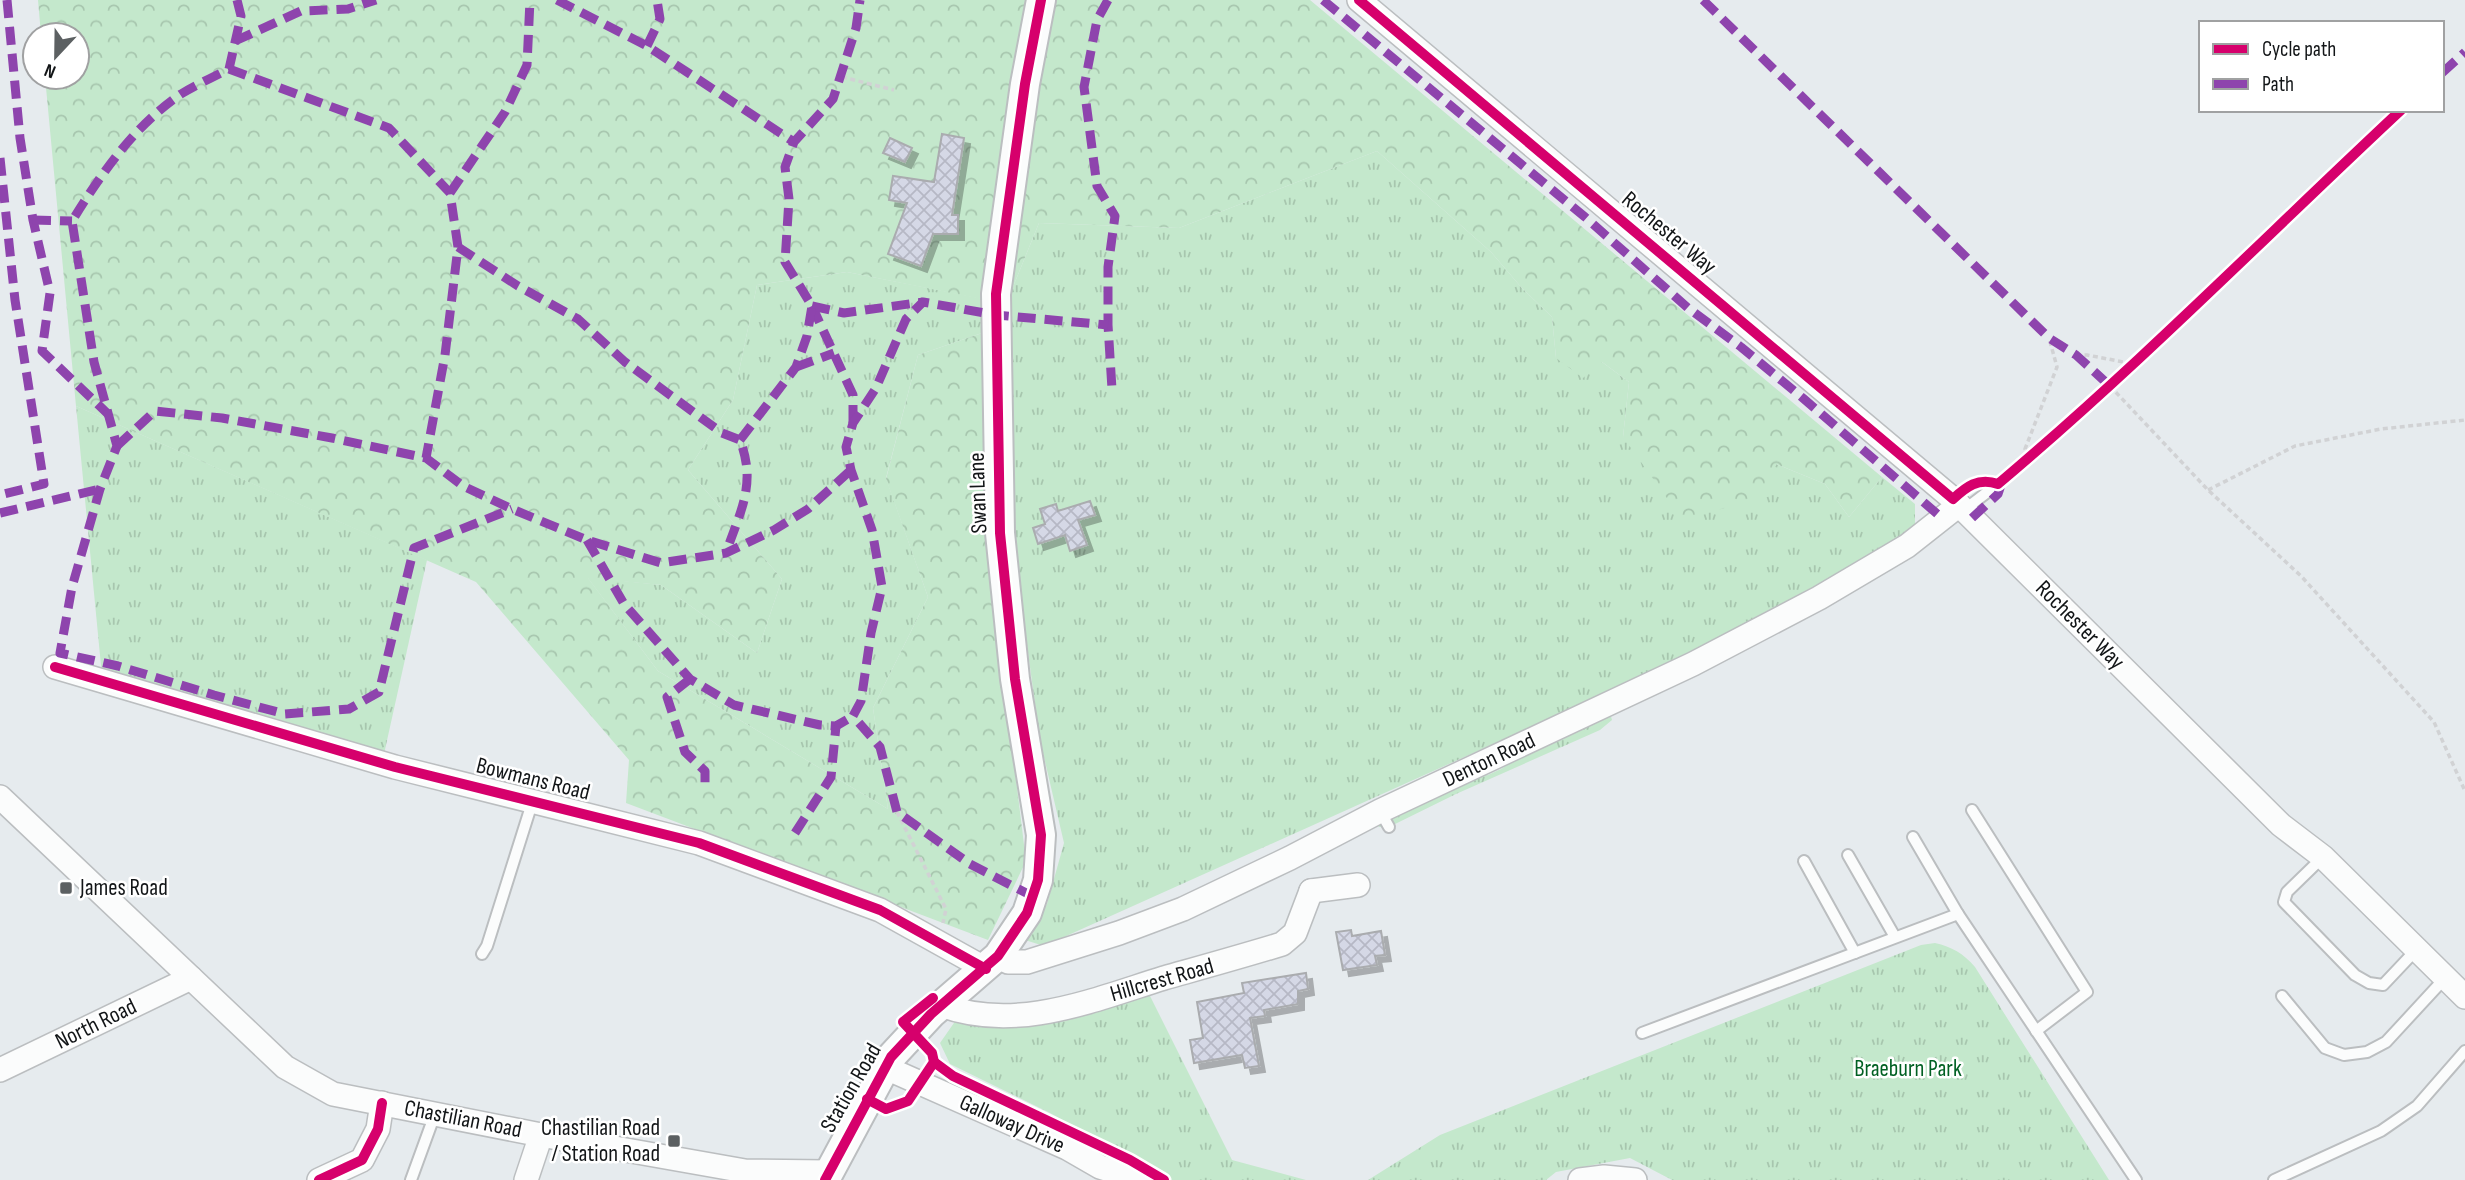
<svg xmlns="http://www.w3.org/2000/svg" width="2465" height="1180" viewBox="0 0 2465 1180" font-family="'Sofia Sans Condensed',sans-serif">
	<defs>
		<pattern id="grass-tufts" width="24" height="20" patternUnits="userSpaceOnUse" patternTransform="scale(1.75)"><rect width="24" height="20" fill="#c4e8cc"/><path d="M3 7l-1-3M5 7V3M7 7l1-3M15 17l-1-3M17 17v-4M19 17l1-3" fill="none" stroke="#a7c6ae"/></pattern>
		<pattern id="forest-crowns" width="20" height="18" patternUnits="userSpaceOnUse" patternTransform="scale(1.75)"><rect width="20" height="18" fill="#c4e8cc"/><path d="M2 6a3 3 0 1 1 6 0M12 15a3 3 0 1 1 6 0" fill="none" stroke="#a7c6ae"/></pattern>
		<pattern id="building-cross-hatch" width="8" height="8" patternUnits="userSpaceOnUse" patternTransform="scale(1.75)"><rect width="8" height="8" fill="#d5d8e6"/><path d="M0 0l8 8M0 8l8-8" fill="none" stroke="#b6b8c5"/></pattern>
		<filter id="shadow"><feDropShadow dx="6" dy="6" stdDeviation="0" flood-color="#0004"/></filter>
	</defs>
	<rect width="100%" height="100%" fill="#e6ebee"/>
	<g fill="url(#grass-tufts)">
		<polygon points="1377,151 1491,252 1521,287 1552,317 1556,358 1602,362 1629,382 1623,437 1776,464 1825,484 1849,517 1882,477 1915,504 1915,532 1698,652 1044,946 1025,940 1047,904 1064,843 1040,740 1013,543 1006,304 1039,223 1179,228"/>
		<polygon points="847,272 984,299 982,333 918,355 886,478 928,597 873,708 888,809 658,671 587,577 661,585 757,653 782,579 688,470 733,400 757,285"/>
		<polygon points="76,406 427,560 382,763 102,676"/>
		<polygon points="1610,713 1612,720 1600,730 1456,794 1389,827 1379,827 1377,822 1470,777 1488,775 1501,769 1517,759"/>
		<path d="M1935 943C1952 947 1963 953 1975 967L2109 1180H1672L1630 1158 1556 1172 1546 1180H1368L1440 1135 1921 945Z"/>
		<polygon points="1147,990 1232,1160 1306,1180 1170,1180 1050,1113 950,1064 940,1043 956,1020 1032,1026"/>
	</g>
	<polygon fill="url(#forest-crowns)" points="38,0 1310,0 1882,477 1849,517 1825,484 1776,464 1760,499 1682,519 1623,437 1629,382 1602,362 1583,378 1556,358 1552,317 1521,287 1491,252 1377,151 1179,228 1039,223 1006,304 847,272 757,285 733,400 688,470 782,579 757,653 661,585 588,578 658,671 888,809 873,708 928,597 886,479 918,355 982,333 997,624 1026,861 988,940 626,803 629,760 476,582 76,406 45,77 77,77 77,35 41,35"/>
	<g fill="url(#building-cross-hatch)" stroke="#aaacaf" stroke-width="2" filter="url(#shadow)">
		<polygon points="942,134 964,138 952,215 958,215 958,234 933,234 921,266 888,254 907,203 889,200 893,176 934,182"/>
		<polygon points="890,138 912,148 905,162 883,153"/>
		<polygon points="1090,501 1095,515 1078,520 1087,545 1070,551 1065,535 1038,544 1033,528 1045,524 1040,509 1056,504 1058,511"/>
		<polygon points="1351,930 1352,936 1381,931 1385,955 1375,956 1377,965 1343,970 1336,932"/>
		<polygon points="1306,973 1308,989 1298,991 1298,1004 1264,1010 1265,1016 1250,1018 1259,1066 1245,1068 1242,1055 1194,1063 1190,1040 1203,1038 1197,1002 1244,993 1242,983"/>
	</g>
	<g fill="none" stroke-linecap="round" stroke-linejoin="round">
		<g stroke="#bbbec0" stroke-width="14">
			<g id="service">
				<polyline points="1964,510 1998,484"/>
				<polyline points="1972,810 2087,992 2036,1031"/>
				<polyline points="1380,811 1389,827"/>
				<polyline points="1913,837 1958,914 2136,1180"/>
				<polyline points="1848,855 1895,937"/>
				<polyline points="2323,857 2287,892 2284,902 2355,975 2369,983 2383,985 2417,949"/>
				<polyline points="1804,861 1855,953"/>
				<polyline points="482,954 487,946 533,800"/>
				<polyline points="2282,996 2325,1048 2344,1055 2367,1052 2386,1042 2446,977"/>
				<polyline points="1642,1033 1958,914"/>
				<polyline points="411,1180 435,1114"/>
				<polyline points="2274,1180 2381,1131 2417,1106 2465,1051"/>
			</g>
		</g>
		<g stroke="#bbbec0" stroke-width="26">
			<g id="minor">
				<polyline points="1359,0 1953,499 2281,825 2323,857 2465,997"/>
				<polyline points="55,667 395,767 699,843 880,910 986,969"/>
				<polyline points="0,797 285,1067 333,1094 541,1135 745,1171 828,1172"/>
				<polyline points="1311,891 1358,885"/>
				<polyline points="998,956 1008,962 1027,962 1119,933 1183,909 1290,858 1380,811 1693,664 1819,598 1907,546 1959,505"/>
				<path d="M941 1005C1016 1033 1093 1000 1164 978 1203 967 1243 956 1282 944L1295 933 1311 891"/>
				<polyline points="884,1067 1067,1148 1100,1167 1141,1180"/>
				<polyline points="0,1070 191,978"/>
				<polyline points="319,1180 362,1160 378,1129 382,1103"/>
				<polyline points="526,1180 541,1135"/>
				<polyline points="1580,1180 1604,1177 1635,1180"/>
			</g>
		</g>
		<g stroke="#bbbec0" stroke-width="32">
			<polyline id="tertiary" points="825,1180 891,1057 931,1014 998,956 1027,913 1038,880 1041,835 1015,679 1000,533 996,294 1025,84 1041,0"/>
		</g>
		<g stroke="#d1d2d4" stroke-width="3.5" stroke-dasharray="5 3.5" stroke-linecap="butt">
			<polyline points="842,77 894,90"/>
			<polyline points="2076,355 2087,355 2134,364"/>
			<polyline points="2110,386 2208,490 2301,576 2434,722 2465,791"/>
			<polyline points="2029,457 2025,449 2057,367 2049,338"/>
			<polyline points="2208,490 2295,446 2381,429 2465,420"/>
			<polyline points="897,812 946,909 943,923"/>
		</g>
		<use href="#service" stroke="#fbfcfc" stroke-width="10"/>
		<use href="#minor" stroke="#fbfcfc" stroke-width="23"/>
		<use href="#tertiary" stroke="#fbfcfc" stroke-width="28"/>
		<g stroke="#8e44ad" stroke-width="9" stroke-dasharray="18 9" stroke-linecap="butt">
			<polyline points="7,0 20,138 33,220 50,293 42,351 109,415"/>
			<path d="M237 0 241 16 229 69C213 77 196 85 181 94 134 126 101 174 72 221L94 362 117 446 100 489 72 587 60 653 118 666 214 695 285 714 349 709 379 692 414 548 512 509"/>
			<polyline points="557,0 647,46 794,142"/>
			<polyline points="1108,0 1097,20 1084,87 1097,186 1115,216 1108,267 1108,325 1112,389"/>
			<polyline points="1323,0 1585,217 1688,308 1741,347 1804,399 1942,518"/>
			<polyline points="1703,0 2049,338 2076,355 2110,386"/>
			<polyline points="235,41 301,11 348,9 376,0"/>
			<polyline points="647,46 660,19 657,0"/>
			<polyline points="229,69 389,128 450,193 458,247 445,355 426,458"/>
			<polyline points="2442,73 2465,52"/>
			<polyline points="0,158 15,300 44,484 0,495"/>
			<polyline points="450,193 505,112 527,65 530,0"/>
			<polyline points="33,220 72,221"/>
			<path d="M458 247 518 286 578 319 625 362 722 433 740 440C757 485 740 511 726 553"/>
			<polyline points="812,306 853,395 853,423"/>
			<polyline points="812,306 844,313 923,302"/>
			<polyline points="796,367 834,353"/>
			<polyline points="740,440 796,367 807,336 812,306 785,262 789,199 785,167 794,142 833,99 856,28 860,0"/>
			<polyline points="117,446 155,411 222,418 332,438 426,458 463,486 512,509 587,540 661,563 726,553 774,530 808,509 851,470"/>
			<polyline points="0,513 100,489"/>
			<polyline points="1972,518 1998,494 2000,488 1998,484"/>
			<polyline points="587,540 624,604 690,679 734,705 820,725 836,726 853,716"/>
			<polyline points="690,679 667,697 685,752 705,771 705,790"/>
			<polyline points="795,833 831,777 836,726"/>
			<polyline points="1034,897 970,864 897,812 880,747 853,716 861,701 871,633 882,587 872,530 851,470 846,447 853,423 876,388 906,319 923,302 996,315 1108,325"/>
		</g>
		<g stroke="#fff" stroke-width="15">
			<g id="cycleway">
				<path d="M1359 0 1953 499C1966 487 1978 477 1998 484 2138 366 2267 235 2401 110"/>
				<polyline points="55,667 395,767 699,843 880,910 986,969"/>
				<polyline points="934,1062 953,1076 1130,1160 1164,1180"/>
				<polyline points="867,1099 886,1109 908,1101 934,1062 932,1053 903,1022 933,998"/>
				<polyline points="319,1180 362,1160 378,1129 382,1103"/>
				<polyline points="825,1180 891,1057 931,1014 998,956 1027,913 1038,880 1041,835 1015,679 1000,533 996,294 1025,84 1041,0"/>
			</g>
		</g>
		<use href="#cycleway" stroke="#d6006c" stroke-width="10"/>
	</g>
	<g fill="#5c6062" stroke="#fff" stroke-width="2.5">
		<rect x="59" y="881" width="14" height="14" rx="3.5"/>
		<rect x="667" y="1134" width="14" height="14" rx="3.5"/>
	</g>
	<g text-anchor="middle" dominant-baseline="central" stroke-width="5" stroke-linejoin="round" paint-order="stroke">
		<g font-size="23" fill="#121517" stroke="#fff">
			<text transform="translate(1669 233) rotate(40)">Rochester Way</text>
			<text transform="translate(978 493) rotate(-92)">Swan Lane</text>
			<text transform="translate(2080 625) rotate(45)">Rochester Way</text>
			<text transform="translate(1489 760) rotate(-25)">Denton Road</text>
			<text transform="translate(533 779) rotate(14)">Bowmans Road</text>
			<text transform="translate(1162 980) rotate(-16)">Hillcrest Road</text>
			<text transform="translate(96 1024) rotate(-26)">North Road</text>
			<text transform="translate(851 1088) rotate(-60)">Station Road</text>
			<text transform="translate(463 1119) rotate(11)">Chastilian Road</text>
			<text transform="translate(1012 1124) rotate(24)">Galloway Drive</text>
		</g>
		<g font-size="23" fill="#121517" stroke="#fff" text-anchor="start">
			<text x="80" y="888">James Road</text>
			<text x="660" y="1128" text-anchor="end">Chastilian Road<tspan x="660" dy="26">/ Station Road</tspan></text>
		</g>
		<g font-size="23" fill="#016023" stroke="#fff">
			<text x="1908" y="1069">Braeburn Park</text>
		</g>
	</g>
	<rect x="2199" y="21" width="245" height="91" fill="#ffffff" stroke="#a0a1a2" stroke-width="2"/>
	<rect x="2213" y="44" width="35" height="10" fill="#d6006c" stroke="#a0a1a2" stroke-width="2"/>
	<text x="2262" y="56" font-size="21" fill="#121517">Cycle path</text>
	<rect x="2213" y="79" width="35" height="10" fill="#8e44ad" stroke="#a0a1a2" stroke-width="2"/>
	<text x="2262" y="91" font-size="21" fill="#121517">Path</text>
	<g transform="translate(56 56) rotate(202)"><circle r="33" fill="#ffffff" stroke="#a0a1a2" stroke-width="2"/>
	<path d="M0-5L12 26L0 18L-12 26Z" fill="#5c6062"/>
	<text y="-10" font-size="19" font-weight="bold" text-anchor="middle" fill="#121517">N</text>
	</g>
</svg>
